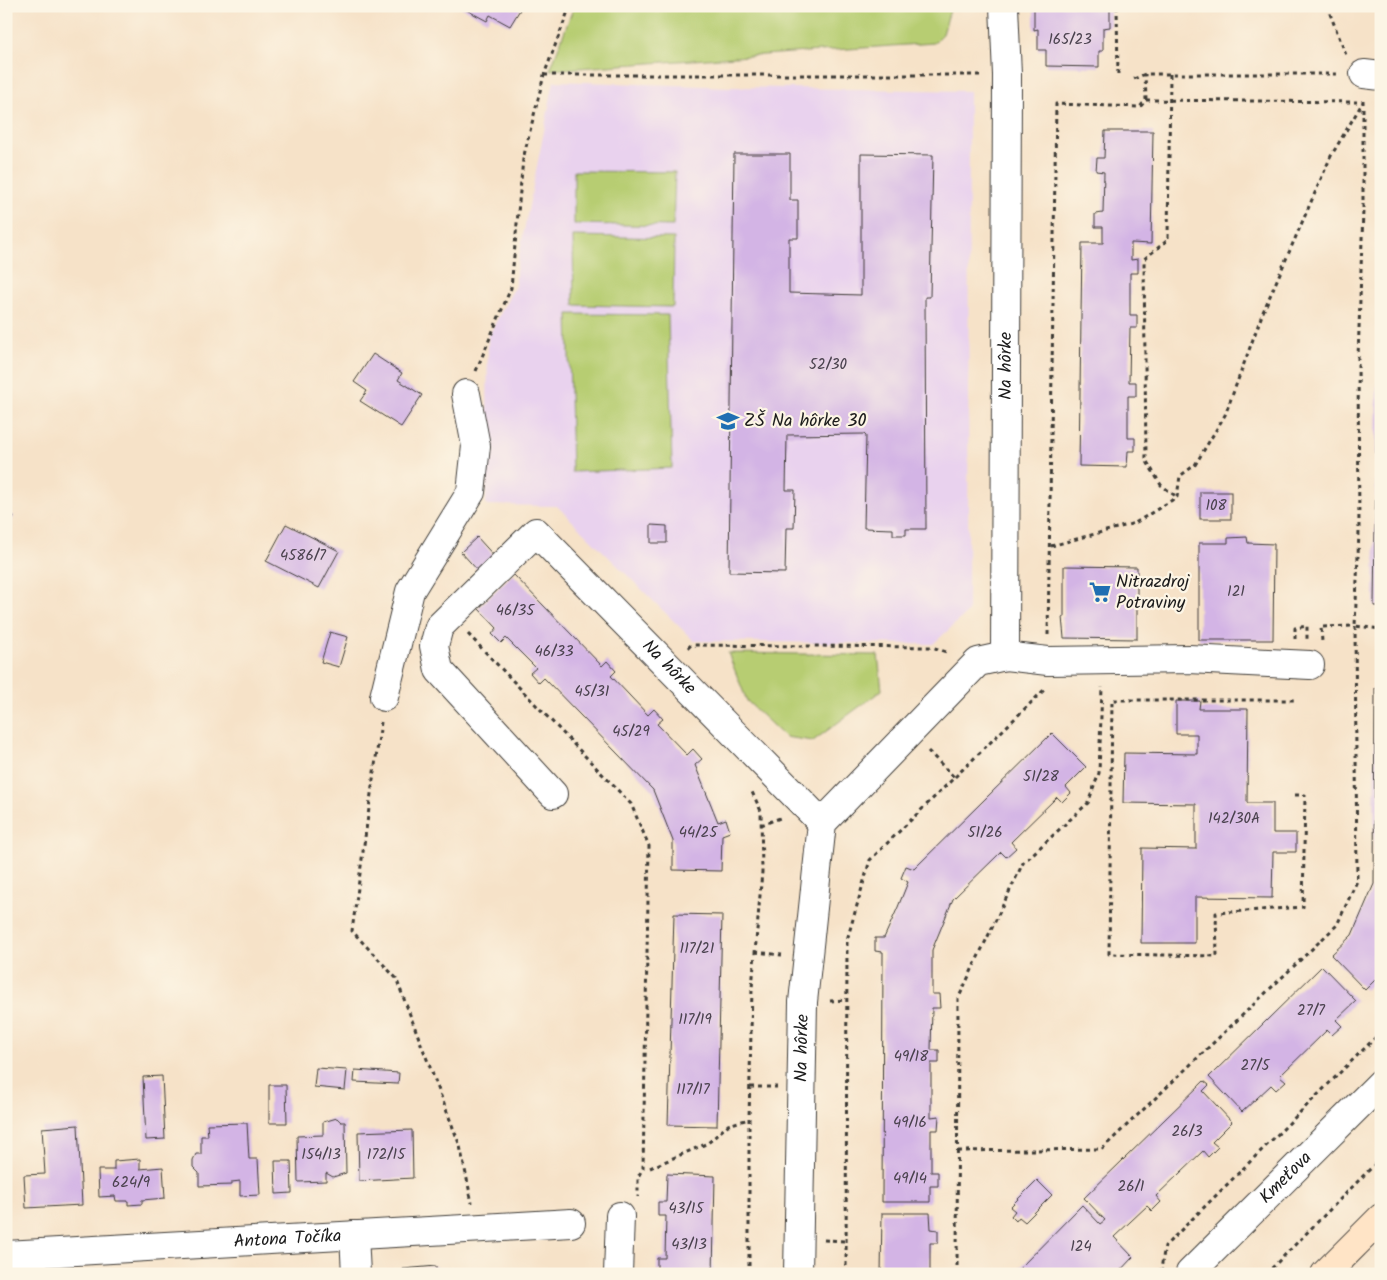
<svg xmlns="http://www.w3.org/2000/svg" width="1387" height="1280" viewBox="0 0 1387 1280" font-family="Kalam,sans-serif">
	<rect width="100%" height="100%" fill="#fcf5e5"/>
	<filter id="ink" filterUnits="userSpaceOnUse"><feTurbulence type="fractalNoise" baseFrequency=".02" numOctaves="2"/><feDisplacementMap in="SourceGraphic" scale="10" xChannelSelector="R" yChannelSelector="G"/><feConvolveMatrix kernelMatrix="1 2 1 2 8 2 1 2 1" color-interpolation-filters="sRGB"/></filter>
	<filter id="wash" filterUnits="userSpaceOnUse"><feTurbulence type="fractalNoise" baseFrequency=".0096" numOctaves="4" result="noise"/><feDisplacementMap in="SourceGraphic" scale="20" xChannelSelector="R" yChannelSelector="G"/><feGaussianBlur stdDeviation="1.12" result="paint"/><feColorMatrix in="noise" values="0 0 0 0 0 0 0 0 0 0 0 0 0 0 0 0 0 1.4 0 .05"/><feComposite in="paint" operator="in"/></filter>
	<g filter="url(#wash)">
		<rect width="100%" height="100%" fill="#f6e2c8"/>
		<polygon fill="#e9d2ee" points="554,81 731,87 969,91 968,612 933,644 694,641 557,506 486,505 488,337 516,284 516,271"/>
		<g fill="#b7cd72" stroke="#6a7447">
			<polygon points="574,6 951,6 943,34 934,43 550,70"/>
			<polygon points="574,171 675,172 673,226 574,224"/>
			<polygon points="573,236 674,238 673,307 574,305"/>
			<polygon points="568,314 668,315 672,468 572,472"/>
			<polygon points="728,653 878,655 882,690 813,741 785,737 747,701"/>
		</g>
		<g id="blocks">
			<g fill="#d3b4e5">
				<polygon points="459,6 518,6 521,8 510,26 490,15 487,21"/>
				<polygon points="1034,6 1110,6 1110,27 1103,28 1103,51 1099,51 1099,67 1046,66 1046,50 1038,50 1038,29 1034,30"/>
				<polygon points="1105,131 1153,131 1151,244 1131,243 1131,260 1138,259 1138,273 1130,273 1130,315 1137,315 1137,328 1130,328 1129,382 1136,382 1136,396 1128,396 1128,438 1135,438 1135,451 1128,451 1127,467 1079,466 1082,243 1103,243 1103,227 1095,227 1095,214 1103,213 1104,172 1096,171 1097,158 1104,158"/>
				<polygon points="734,154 790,154 790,200 798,200 798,238 789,238 789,293 861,295 861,154 933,155 930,297 925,297 926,529 906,529 906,535 893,535 893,529 864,528 866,436 864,434 787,435 786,490 795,490 794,528 786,528 785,573 729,572"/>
				<polygon points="1379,276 1381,276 1381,372 1378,371"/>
				<polygon points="373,354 402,373 398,380 422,395 401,427 360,401 367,391 354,382"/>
				<polygon points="1377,383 1381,383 1381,606 1374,606"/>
				<rect x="1200" y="492" width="31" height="27"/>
				<polygon points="6,513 14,516 6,532"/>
				<polygon points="286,524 339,551 319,588 266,561"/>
				<polygon points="651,525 667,526 667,543 651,543"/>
				<polygon points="477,537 496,558 480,573 461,552"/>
				<polygon points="1247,537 1248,543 1274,544 1273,640 1199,640 1199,543 1228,543 1228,538"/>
				<polygon points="1064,566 1137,567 1137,639 1064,638 1062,617 1064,617"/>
				<polygon points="513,574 602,666 607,661 616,671 611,676 648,715 654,709 663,719 657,724 687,755 693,749 702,759 695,765 718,822 726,819 730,832 722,835 721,871 673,870 673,841 653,790 544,678 539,683 530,673 536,668 506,638 501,643 492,634 497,628 478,608"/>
				<polygon points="330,632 348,637 339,667 321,662"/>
				<polygon points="1375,688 1381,688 1381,974 1365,990 1331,955 1352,935 1374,884"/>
				<polygon points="1176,701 1200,701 1199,709 1248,709 1247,803 1273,803 1273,833 1296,833 1296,852 1273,852 1272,898 1195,897 1195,943 1141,943 1142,848 1196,849 1196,804 1123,803 1124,753 1197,754 1197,734 1176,734"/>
				<polygon points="1052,733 1086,767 1066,787 1071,793 1062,802 1057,797 1011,842 1016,848 1006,857 1001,852 953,899 932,950 932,994 939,994 940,1008 932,1008 931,1050 939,1050 939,1063 931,1063 931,1117 939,1116 938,1130 931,1130 931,1172 938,1172 938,1186 930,1186 930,1202 882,1202 883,952 875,951 875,938 884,938 898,907 908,882 901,878 906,866 914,869"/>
				<polygon points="674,914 722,915 717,1126 668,1125"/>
				<polygon points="1322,966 1356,1001 1336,1020 1342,1026 1332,1035 1327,1030 1280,1076 1286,1081 1276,1090 1271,1085 1242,1112 1209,1077"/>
				<polygon points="316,1068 347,1070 345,1090 314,1087"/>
				<polygon points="355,1070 399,1073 398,1084 354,1082"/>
				<polygon points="162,1076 165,1139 146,1140 143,1077"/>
				<polygon points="1204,1081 1209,1085 1203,1091 1232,1122 1212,1142 1218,1147 1208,1157 1203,1151 1156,1196 1161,1202 1152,1211 1147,1206 1114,1237 1133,1257 1117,1274 1014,1274 1082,1205 1100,1224 1105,1220 1084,1198"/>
				<polygon points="269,1085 286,1085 287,1123 269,1123"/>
				<polygon points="337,1118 341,1122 345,1122 346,1173 333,1177 326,1173 326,1181 298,1182 297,1136 323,1135 323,1122"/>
				<polygon points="247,1123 249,1159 258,1159 260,1195 240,1196 240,1181 232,1182 232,1185 199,1186 199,1173 193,1167 193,1160 196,1154 201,1154 201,1136 208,1136 207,1124"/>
				<polygon points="78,1125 82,1205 26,1208 24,1175 45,1174 42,1128"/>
				<polygon points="412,1130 413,1178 359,1181 358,1132"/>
				<polygon points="140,1159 140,1169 163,1167 165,1198 142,1200 142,1204 128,1205 128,1201 116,1201 115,1196 99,1197 98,1170 114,1170 114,1161"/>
				<polygon points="275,1161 291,1161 292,1193 276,1194"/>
				<polygon points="667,1174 715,1176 713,1274 664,1274 664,1271 657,1271 657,1258 665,1258 666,1216 658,1216 658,1202 666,1202"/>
				<polygon points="1037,1180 1052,1195 1025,1222 1019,1217 1016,1221 1011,1216 1015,1211 1010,1207"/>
				<polygon points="882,1213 930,1213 931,1229 938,1230 938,1243 930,1243 930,1274 881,1274"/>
				<polygon points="436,1266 436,1274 403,1274 403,1269"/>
			</g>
		</g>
	</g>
	<g filter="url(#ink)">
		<use href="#blocks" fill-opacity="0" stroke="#3d3a36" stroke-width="1"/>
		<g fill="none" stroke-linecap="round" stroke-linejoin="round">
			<g stroke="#3d3a36" stroke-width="30">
				<g id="street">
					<polyline points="1364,74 1381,76"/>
					<polyline points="1005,656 1048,661 1189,659 1310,665"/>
					<polyline points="384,697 410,591 471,492 476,446 466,394"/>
					<path id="s1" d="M553 794 439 670 434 646 439 627 536 532 822 823"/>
					<polyline points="354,1235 356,1274"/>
					<path id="s2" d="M6 1255 571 1223"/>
					<path id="s3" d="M1190 1273 1381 1083"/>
					<polyline points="618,1274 620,1216"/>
					<path id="s4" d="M798 1274 803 1002 822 823 978 662 1005 656 1007 75 1004 6"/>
				</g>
			</g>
			<g stroke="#3d3a36" stroke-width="30">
				<polyline id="secondary" points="1325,1274 1381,1218"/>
			</g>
			<g stroke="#3d3a36" stroke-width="3" stroke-dasharray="4 4" stroke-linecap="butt">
				<polyline points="1117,6 1118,78"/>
				<polyline points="1327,6 1346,55"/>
				<polyline points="1170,74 1168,240 1144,259 1146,460 1161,485 1177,497"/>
				<polyline points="544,75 982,75"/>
				<polyline points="1134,79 1145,74 1338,74"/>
				<polyline points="1146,100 1357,102"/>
				<polyline points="1363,100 1363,210 1358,358 1359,532 1355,626 1381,629"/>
				<polyline points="476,371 511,288 523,159 544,75 570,6"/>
				<polyline points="1051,546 1135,523 1177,497 1180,476 1195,465 1225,415 1263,312 1331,156 1363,102"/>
				<polyline points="468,634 631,804 649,846 643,1168 638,1177 638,1197"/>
				<polyline points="1048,635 1056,104 1140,107 1146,100 1145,74"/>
				<polyline points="1295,639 1295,628 1307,626 1307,639"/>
				<polyline points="688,648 691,645 932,647 949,653"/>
				<polyline points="381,722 352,931 396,978 460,1146 472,1203"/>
				<polyline points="928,751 954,777"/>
				<polyline points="1295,795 1305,795 1303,907 1216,913 1217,956 1109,954 1112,700 1296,700"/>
				<polyline points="761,825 780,818"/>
				<polyline points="755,952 782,955"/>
				<polyline points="830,1001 847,1000"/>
				<polyline points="750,1087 777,1087"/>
				<polyline points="958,1151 1102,1149 1337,925 1357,881 1355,626 1321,627 1322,642"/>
				<polyline points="650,1168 708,1143 728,1125 749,1119"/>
				<polyline points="824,1240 846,1241"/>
				<polyline points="1163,1272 1161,1269 1165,1246 1381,1032"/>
				<polyline points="749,1274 749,1119 752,988 762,872 761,811 752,792"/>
				<polyline points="846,1274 847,940 870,860 1045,689"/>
				<polyline points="957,1274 958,999 1023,863 1088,803 1099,773 1102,687"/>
				<polyline points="1266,1274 1381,1158"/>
			</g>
			<use href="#street" stroke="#fff" stroke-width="28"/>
			<use href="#secondary" stroke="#ffe4c6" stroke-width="28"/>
		</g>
	</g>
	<defs>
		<g id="school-bare" transform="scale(1.725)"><path d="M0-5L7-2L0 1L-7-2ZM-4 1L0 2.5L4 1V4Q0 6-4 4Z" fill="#1f6fb2" stroke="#fcf5e5" stroke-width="2.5" paint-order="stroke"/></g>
		<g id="supermarket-bare" transform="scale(1.725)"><path d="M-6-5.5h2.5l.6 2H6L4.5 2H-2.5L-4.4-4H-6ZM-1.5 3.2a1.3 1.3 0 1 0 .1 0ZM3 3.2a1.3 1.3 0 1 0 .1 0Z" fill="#1f6fb2" stroke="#fcf5e5" stroke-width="2.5" paint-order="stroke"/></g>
	</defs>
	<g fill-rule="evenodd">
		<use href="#school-bare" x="728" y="421"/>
		<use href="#supermarket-bare" x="1100" y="592"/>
	</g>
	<g text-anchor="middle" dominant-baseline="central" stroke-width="4.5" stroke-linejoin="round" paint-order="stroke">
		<g font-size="15" fill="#4a424e">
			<text x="1070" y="40">165/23</text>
			<text x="828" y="365">52/30</text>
			<text x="1216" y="506">108</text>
			<text x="303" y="556">4586/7</text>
			<text x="1236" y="592">121</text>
			<text x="515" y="611">46/35</text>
			<text x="554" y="652">46/33</text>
			<text x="592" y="692">45/31</text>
			<text x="631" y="732">45/29</text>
			<text x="1041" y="777">51/28</text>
			<text x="1234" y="819">142/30A</text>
			<text x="698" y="833">44/25</text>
			<text x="985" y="833">51/26</text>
			<text x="697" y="949">117/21</text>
			<text x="1311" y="1011">27/7</text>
			<text x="695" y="1020">117/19</text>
			<text x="911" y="1057">49/18</text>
			<text x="1255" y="1066">27/5</text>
			<text x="693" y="1090">117/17</text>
			<text x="910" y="1123">49/16</text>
			<text x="1187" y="1132">26/3</text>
			<text x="321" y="1155">154/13</text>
			<text x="386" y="1155">172/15</text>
			<text x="910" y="1179">49/14</text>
			<text x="131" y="1183">624/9</text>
			<text x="1131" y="1187">26/1</text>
			<text x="686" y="1209">43/15</text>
			<text x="689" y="1245">43/13</text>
			<text x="1081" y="1247">124</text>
		</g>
		<g font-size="18" fill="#1c1c1c" stroke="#fcf5e5">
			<text stroke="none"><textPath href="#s4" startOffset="994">Na hôrke</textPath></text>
			<text stroke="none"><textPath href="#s1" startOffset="538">Na hôrke</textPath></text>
			<text stroke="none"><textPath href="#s4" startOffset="226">Na hôrke</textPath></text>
			<text stroke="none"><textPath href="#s3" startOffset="135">Kmeťova</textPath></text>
			<text stroke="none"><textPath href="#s2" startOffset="282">Antona Točíka</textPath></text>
		</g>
		<g font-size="18" fill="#1c1c1c" stroke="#fcf5e5" text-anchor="start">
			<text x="744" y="421">ZŠ Na hôrke 30</text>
			<text x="1116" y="582">Nitrazdroj<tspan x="1116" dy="21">Potraviny</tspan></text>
		</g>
	</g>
	<rect width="1387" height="1280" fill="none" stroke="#fcf5e5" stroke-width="25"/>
</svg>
